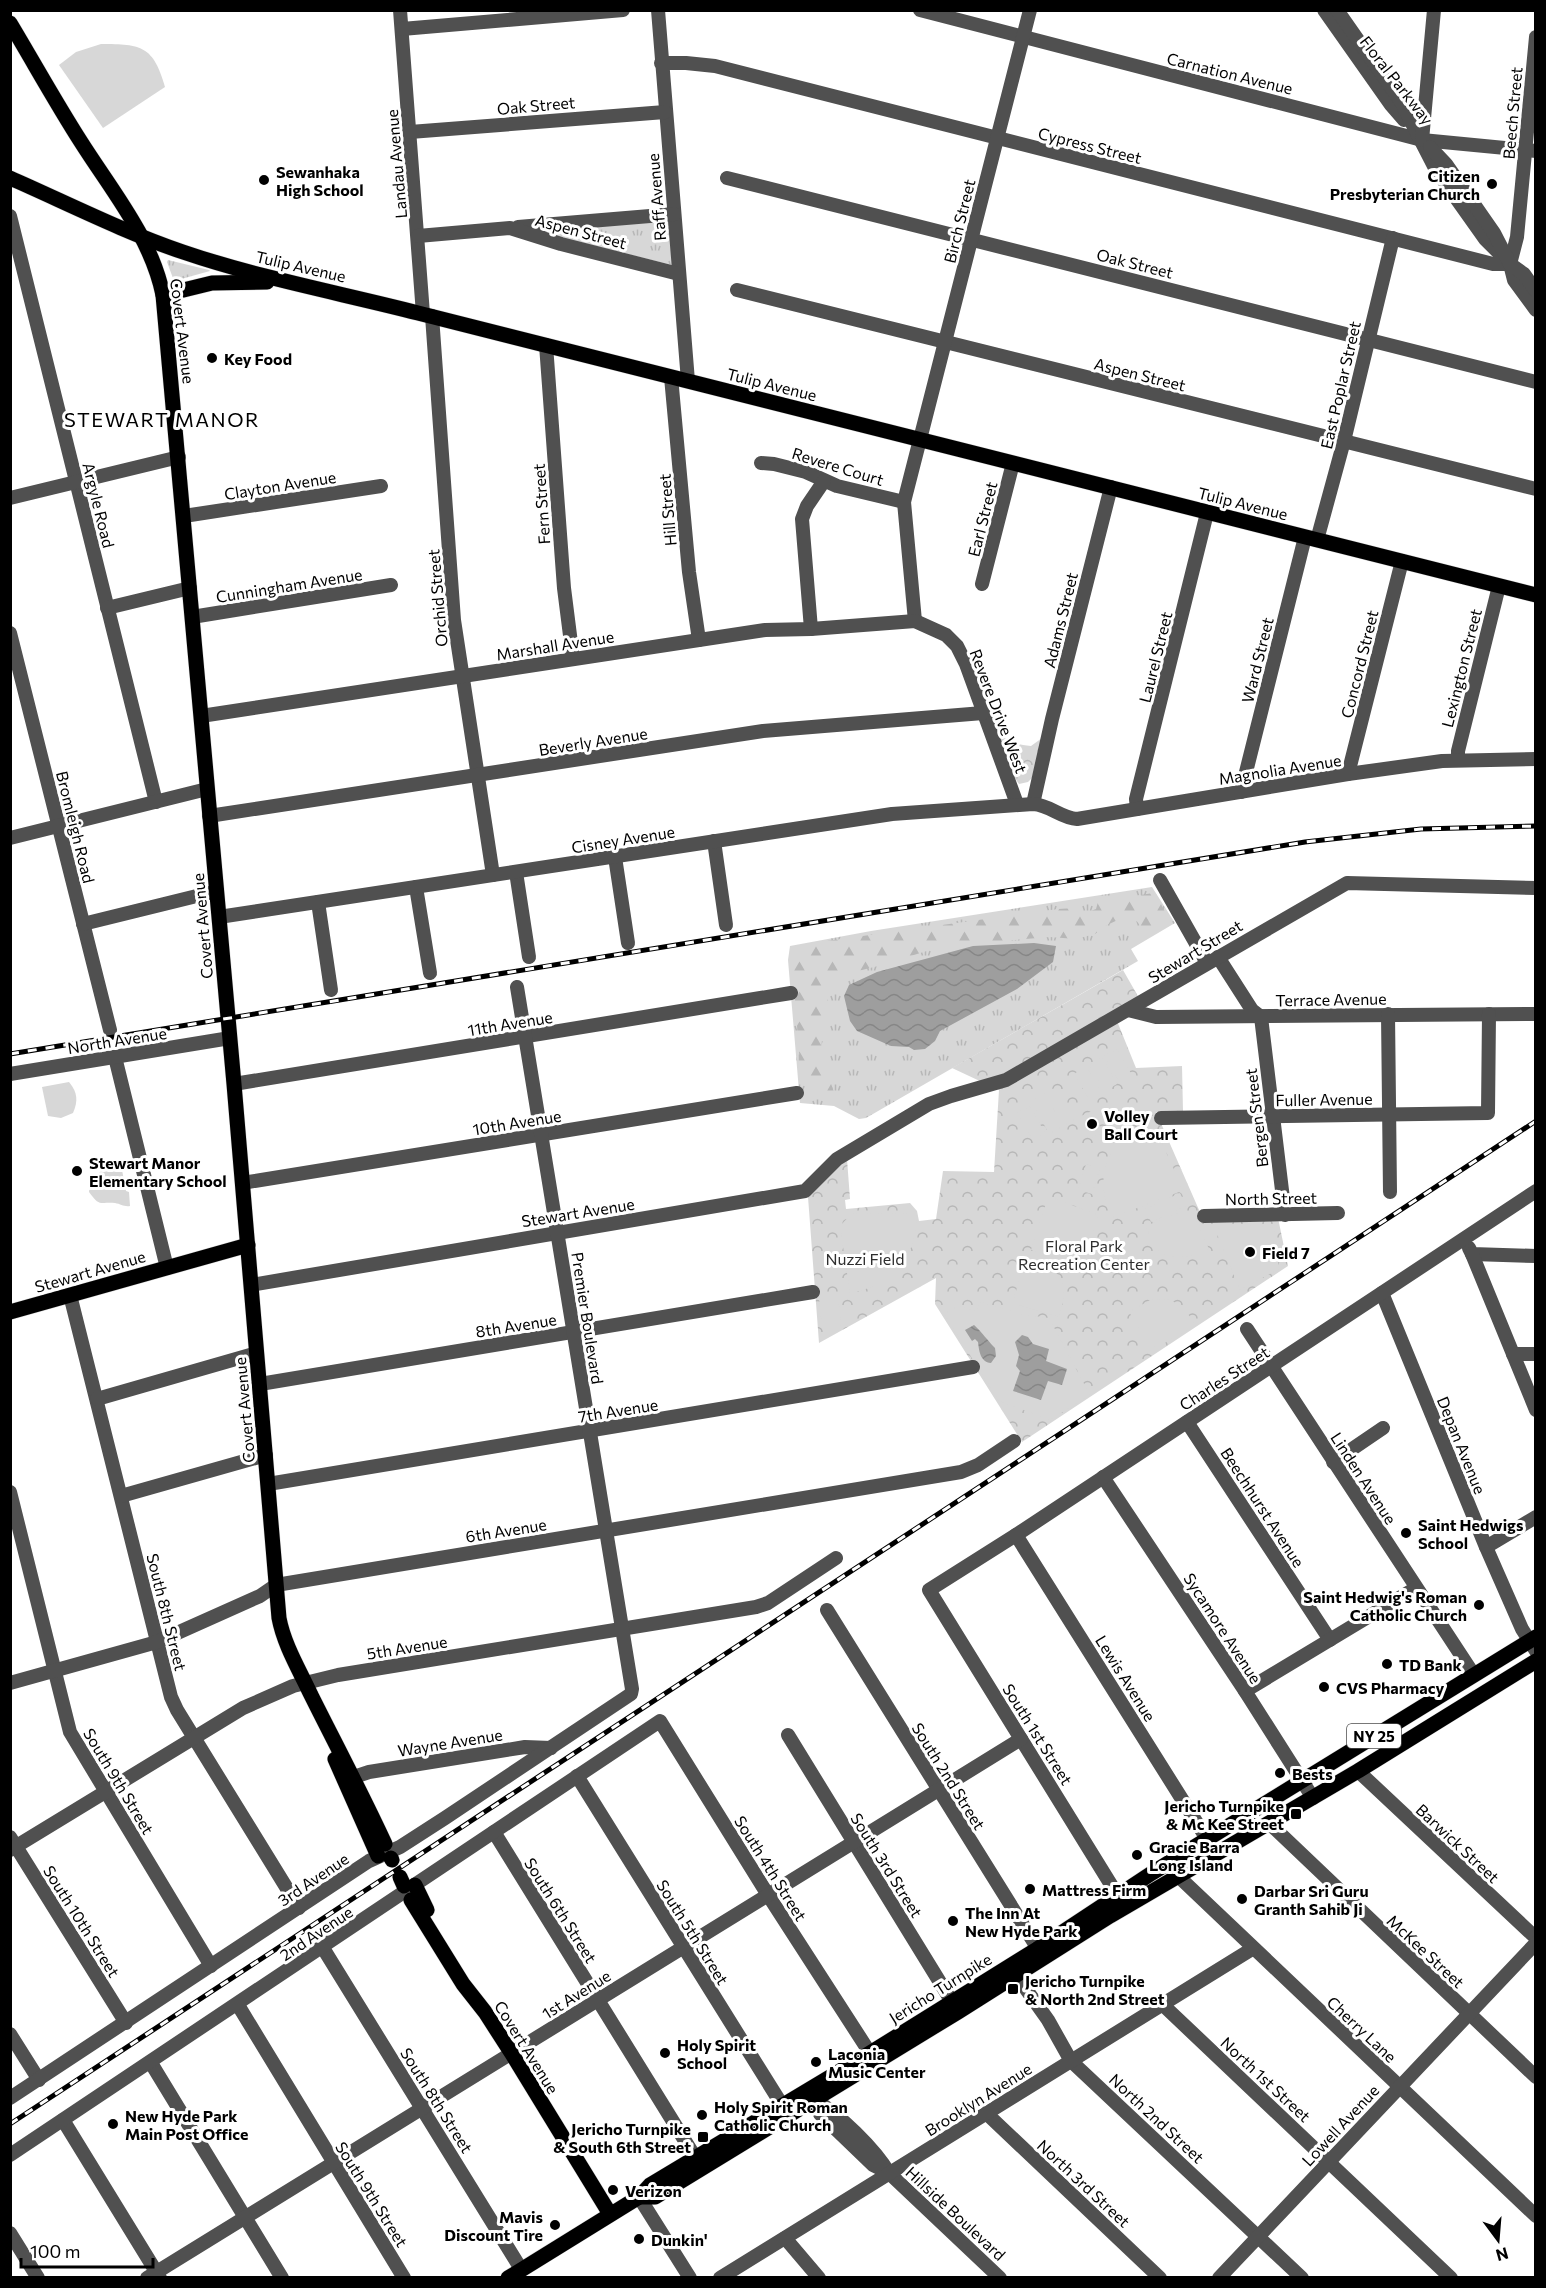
<svg xmlns="http://www.w3.org/2000/svg" width="1546" height="2288" viewBox="0 0 1546 2288" font-family="Commissioner,sans-serif">
	<defs>
		<pattern id="grass-tufts" width="24" height="20" patternUnits="userSpaceOnUse" patternTransform="scale(1.5)"><rect width="24" height="20" fill="#d7d7d7"/><path d="M3 7l-1-3M5 7V3M7 7l1-3M15 17l-1-3M17 17v-4M19 17l1-3" fill="none" stroke="#b7b7b7"/></pattern>
		<pattern id="forest-firs" width="22" height="20" patternUnits="userSpaceOnUse" patternTransform="scale(1.5)"><rect width="22" height="20" fill="#d7d7d7"/><path d="M5 1l3.5 6h-7zM16 11l3.5 6h-7z" fill="#b7b7b7"/></pattern>
		<pattern id="park-crowns" width="20" height="18" patternUnits="userSpaceOnUse" patternTransform="scale(1.5)"><rect width="20" height="18" fill="#d7d7d7"/><path d="M2 6a3 3 0 1 1 6 0M12 15a3 3 0 1 1 6 0" fill="none" stroke="#b7b7b7"/></pattern>
		<pattern id="water-waves" width="16" height="10" patternUnits="userSpaceOnUse" patternTransform="scale(1.5)"><rect width="16" height="10" fill="#9e9e9e"/><path d="M0 5q4-4 8 0t8 0" fill="none" stroke="#868686"/></pattern>
	</defs>
	<rect width="100%" height="100%" fill="#fff"/>
	<g fill="url(#grass-tufts)">
		<polygon points="669,219 672,265 530,230"/>
		<polygon points="168,260 209,270 210,271 174,281 167,262"/>
		<polygon points="1152,887 1175,923 1131,949 1138,961 866,1118 859,1119 834,1106 800,1103 788,960 790,946 871,931"/>
	</g>
	<polygon fill="url(#forest-firs)" points="1153,893 1156,894 1169,920 1167,925 1143,935 1140,925 1134,918 1122,918 1107,925 1095,934 1076,939 1050,937 943,946 878,966 830,978 827,991 829,1009 823,1022 821,1055 837,1101 828,1101 801,1077 792,962 795,956 812,943 1058,909 1076,908 1083,914 1096,909 1098,902"/>
	<g fill="url(#park-crowns)">
		<path d="M997 733C1008 741 1017 745 1031 746L1042 738 1032 778 1028 782 1019 784 1014 777Z"/>
		<polygon points="1123,970 1139,998 1117,1021 1136,1068 1182,1066 1183,1111 1156,1112 1203,1219 1278,1218 1288,1266 1022,1442 935,1304 936,1278 819,1343 808,1197 826,1176 847,1159 850,1199 845,1200 846,1209 910,1203 917,1211 919,1221 936,1219 943,1171 994,1172 999,1090 952,1068"/>
	</g>
	<g fill="#d7d7d7">
		<path d="M101 44C142 44 153 46 165 87L103 128 59 65 76 52Z"/>
		<polygon points="1117,1049 1132,1075 1120,1083 1104,1056"/>
		<polygon points="1102,1057 1117,1084 1105,1091 1089,1065"/>
		<polygon points="1086,1066 1102,1093 1090,1101 1074,1074"/>
		<path d="M69 1082C78 1093 78 1101 73 1113L61 1118 48 1116 42 1087Z"/>
		<polygon points="1058,1086 1067,1101 1040,1117 1031,1101"/>
		<polygon points="1068,1103 1077,1118 1049,1134 1041,1119"/>
		<polygon points="1030,1106 1045,1133 1033,1140 1017,1113"/>
		<polygon points="1092,1111 1103,1132 1092,1138 1081,1116"/>
		<path d="M1152 1121 1181 1185 1179 1192 1111 1218C1093 1172 1107 1141 1152 1121Z"/>
		<polygon points="1086,1164 1100,1168 1092,1194 1078,1190"/>
		<path d="M122 1170 126 1191 129 1192 130 1206C124 1207 121 1204 115 1203 99 1202 100 1207 89 1192L90 1182 101 1171Z"/>
		<polygon points="1180,1193 1186,1206 1151,1222 1145,1209"/>
		<polygon points="1053,1198 1098,1215 1090,1241 1077,1252 1056,1258 1031,1250 1046,1203"/>
		<path d="M1185 1210 1193 1213 1209 1249C1191 1256 1173 1264 1156 1248 1151 1243 1149 1233 1146 1226Z"/>
		<path d="M852 1213 916 1214C919 1256 891 1286 850 1293L840 1226Z"/>
		<polygon points="1242,1225 1274,1228 1279,1269 1240,1290 1217,1234 1219,1227"/>
		<path d="M1025 1260C1032 1262 1041 1263 1048 1267 1069 1278 1065 1298 1059 1317L1018 1305 1014 1298Z"/>
		<polygon points="838,1296 841,1325 822,1327 819,1298"/>
		<polygon points="1167,1299 1183,1306 1195,1325 1158,1347 1150,1346 1129,1312 1150,1300"/>
		<polygon points="980,1302 1021,1314 1049,1318 1090,1395 1050,1420 999,1401 944,1314 958,1306 977,1311"/>
	</g>
	<g fill="url(#water-waves)">
		<polygon points="1034,943 1056,946 1053,962 1017,989 940,1031 935,1041 925,1049 914,1050 909,1047 891,1046 857,1031 850,1021 844,996 849,985 877,972 973,946"/>
		<path d="M974 1325C978 1328 991 1344 995 1348L996 1356 991 1363C980 1362 979 1350 978 1342L975 1339 972 1341 965 1330Z"/>
		<polygon points="1022,1335 1028,1337 1033,1344 1049,1349 1046,1361 1067,1369 1062,1385 1048,1381 1041,1400 1013,1391 1020,1371 1016,1366 1019,1355 1015,1342"/>
	</g>
	<g fill="none" stroke-linecap="round" stroke-linejoin="round">
		<g stroke="#dbdbdb" stroke-width="16">
			<g id="major">
				<path d="M10 23C34 63 56 103 81 142 112 191 151 237 163 295L234 1084 279 1618C284 1645 300 1671 311 1695 336 1745 362 1794 385 1844"/>
				<path d="M10 178C67 203 124 232 183 252 259 278 340 293 418 313L1536 595"/>
				<polyline points="163,295 212,283 267,282"/>
				<polyline points="10,1312 248,1245"/>
				<polyline points="335,1759 378,1856"/>
				<polyline points="391,1858 392,1860"/>
				<polyline points="400,1877 404,1886"/>
				<polyline points="415,1885 427,1910"/>
				<polyline points="411,1900 463,1984 485,2012 512,2054 610,2214"/>
				<polyline points="639,2197 655,2197 958,2012 1110,1916 1358,1771 1536,1661"/>
				<polyline points="508,2278 639,2197 650,2185 870,2053 1037,1949 1152,1873 1536,1637"/>
			</g>
		</g>
		<g stroke="#505050" stroke-width="14">
			<polyline points="400,10 423,314"/>
			<polyline points="658,10 688,381"/>
			<polyline points="920,10 1422,140 1536,151"/>
			<polyline points="1324,10 1391,105 1404,120"/>
			<polyline points="1337,10 1400,100 1436,170 1485,239 1510,264 1514,280 1536,310"/>
			<polyline points="402,29 623,10"/>
			<polyline points="661,63 686,63 715,66 1493,264 1510,264 1517,237 1536,37"/>
			<polyline points="410,132 665,112"/>
			<polyline points="1422,140 1434,10"/>
			<polyline points="1430,147 1446,164 1494,233 1510,264 1524,274 1536,291"/>
			<polyline points="727,178 1536,382"/>
			<polyline points="10,216 156,802"/>
			<polyline points="518,227 674,214"/>
			<polyline points="418,236 510,228 561,244 679,274"/>
			<polyline points="737,290 1536,489"/>
			<polyline points="432,316 454,620 493,875"/>
			<polyline points="546,345 564,588 573,659"/>
			<polyline points="671,377 689,572 699,640"/>
			<polyline points="761,463 774,464 806,472 837,486 904,502"/>
			<polyline points="10,498 179,457"/>
			<polyline points="184,516 381,486"/>
			<polyline points="1317,540 1344,441 1393,238"/>
			<polyline points="982,584 1013,463"/>
			<polyline points="107,608 190,588"/>
			<polyline points="192,617 391,585"/>
			<polyline points="915,621 904,502 906,494 1030,10"/>
			<polyline points="811,629 802,519 807,506 824,481"/>
			<polyline points="10,633 110,1030"/>
			<polyline points="201,716 765,630 811,629 915,621 946,635 957,646 966,664 1017,804"/>
			<polyline points="1458,759 1458,751 1499,586"/>
			<polyline points="1348,774 1402,561"/>
			<polyline points="1241,792 1305,537"/>
			<polyline points="1033,804 1052,719 1111,487"/>
			<polyline points="1137,809 1136,799 1207,513"/>
			<polyline points="209,816 763,731 983,713"/>
			<polyline points="10,838 207,789"/>
			<polyline points="714,841 726,925"/>
			<polyline points="615,857 628,943"/>
			<polyline points="516,872 529,957"/>
			<polyline points="1160,880 1207,963"/>
			<polyline points="416,887 430,973"/>
			<polyline points="318,902 331,990"/>
			<path d="M219 917 892 814 1033 804C1050 805 1061 818 1077 819L1348 774 1442 761 1536 759"/>
			<polyline points="83,924 217,891"/>
			<polyline points="1218,957 1252,1010 1261,1017 1285,1215"/>
			<polyline points="1128,1010 1156,1017 1536,1014"/>
			<polyline points="1388,1014 1390,1192"/>
			<polyline points="115,1057 167,1268"/>
			<polyline points="10,1074 230,1038"/>
			<polyline points="234,1084 791,993"/>
			<polyline points="1161,1118 1488,1113 1489,1014"/>
			<polyline points="242,1183 797,1093"/>
			<polyline points="1204,1216 1338,1213"/>
			<polyline points="1469,1248 1472,1254 1536,1256"/>
			<polyline points="1472,1254 1536,1410"/>
			<polyline points="251,1285 805,1191 837,1159 929,1104 951,1096 1006,1080 1347,883 1536,888"/>
			<polyline points="1382,1293 1486,1547 1522,1629 1536,1651"/>
			<polyline points="70,1295 171,1697 177,1710 299,1908"/>
			<polyline points="1247,1329 1474,1675"/>
			<polyline points="1513,1354 1536,1354"/>
			<polyline points="260,1384 813,1292"/>
			<polyline points="97,1399 257,1353"/>
			<polyline points="1187,1422 1330,1640"/>
			<polyline points="1333,1462 1383,1428"/>
			<polyline points="1103,1477 1245,1691 1313,1798"/>
			<polyline points="268,1484 973,1367"/>
			<polyline points="10,1492 70,1732 211,1966"/>
			<polyline points="121,1496 266,1455"/>
			<polyline points="1016,1535 1207,1839"/>
			<polyline points="1486,1547 1536,1517"/>
			<polyline points="827,1610 1043,1957"/>
			<polyline points="10,1683 157,1642 260,1596 276,1585 961,1472 978,1465 1014,1441"/>
			<polyline points="1245,1691 1416,1588"/>
			<polyline points="788,1735 957,2010"/>
			<polyline points="1358,1771 1536,1938"/>
			<polyline points="577,1776 782,2105"/>
			<polyline points="354,1777 369,1772 525,1747 551,1748"/>
			<polyline points="1269,1823 1536,2077"/>
			<polyline points="494,1832 695,2157"/>
			<polyline points="10,1837 126,2023"/>
			<polyline points="10,1850 243,1708 293,1686 338,1675 756,1607 768,1603 836,1558"/>
			<polyline points="1174,1869 1178,1876 1536,2216"/>
			<polyline points="1118,1896 929,1590 1016,1535 1536,1191"/>
			<polyline points="323,1948 521,2269"/>
			<polyline points="1011,1968 1048,2020 1071,2061 1302,2278"/>
			<polyline points="1162,2004 1451,2278"/>
			<polyline points="238,2005 404,2278"/>
			<polyline points="10,2034 39,2080"/>
			<polyline points="151,2063 282,2278"/>
			<polyline points="10,2098 369,1861 400,1847 445,1818 631,1694 632,1689 517,987"/>
			<polyline points="986,2113 1160,2278"/>
			<polyline points="63,2120 160,2278"/>
			<polyline points="10,2155 660,1721 768,1895 870,2053"/>
			<path d="M889 2173C875 2149 839 2114 815 2100L820 2114 873 2165 889 2173 1000 2278"/>
			<polyline points="639,2197 690,2278"/>
			<polyline points="10,2233 38,2278"/>
			<polyline points="785,2238 819,2278"/>
			<polyline points="147,2278 1021,1739"/>
			<polyline points="720,2278 1252,1949"/>
			<polyline points="1219,2278 1536,1943"/>
		</g>
		<use href="#major" stroke="#000" stroke-width="15"/>
		<g stroke="#000" stroke-width="5">
			<g id="rail">
				<polyline points="10,1054 1305,842 1421,829 1536,826"/>
				<polyline points="10,2124 1536,1121"/>
			</g>
		</g>
		<use href="#rail" stroke="#fff" stroke-width="3" stroke-dasharray="9" stroke-linecap="butt"/>
	</g>
	<g fill="#000" stroke="#fff" stroke-width="2">
		<circle cx="264" cy="180" r="6"/>
		<circle cx="1492" cy="184" r="6"/>
		<circle cx="212" cy="358" r="6"/>
		<circle cx="1092" cy="1124" r="6"/>
		<circle cx="77" cy="1171" r="6"/>
		<circle cx="1250" cy="1252" r="6"/>
		<circle cx="1406" cy="1533" r="6"/>
		<circle cx="1479" cy="1605" r="6"/>
		<circle cx="1387" cy="1664" r="6"/>
		<circle cx="1324" cy="1687" r="6"/>
		<circle cx="1280" cy="1773" r="6"/>
		<rect x="1290" y="1808" width="12" height="12" rx="3"/>
		<circle cx="1137" cy="1855" r="6"/>
		<circle cx="1030" cy="1889" r="6"/>
		<circle cx="1242" cy="1899" r="6"/>
		<circle cx="953" cy="1921" r="6"/>
		<rect x="1007" y="1983" width="12" height="12" rx="3"/>
		<circle cx="665" cy="2053" r="6"/>
		<circle cx="816" cy="2062" r="6"/>
		<circle cx="702" cy="2115" r="6"/>
		<circle cx="113" cy="2124" r="6"/>
		<rect x="697" y="2131" width="12" height="12" rx="3"/>
		<circle cx="613" cy="2190" r="6"/>
		<circle cx="555" cy="2225" r="6"/>
		<circle cx="639" cy="2239" r="6"/>
	</g>
	<g text-anchor="middle" dominant-baseline="central" stroke-width="6" stroke-linejoin="round" paint-order="stroke">
		<rect fill="#fff" stroke="#4c4c4c" stroke-width="1.5" x="1347" y="1724" width="54" height="24" rx="4.5"/>
		<g font-size="15" font-weight="bold" fill="#000">
			<text x="1374" y="1736">NY 25</text>
		</g>
		<g font-size="16" fill="#000" stroke="#fff">
			<text transform="translate(1230 73) rotate(14)">Carnation Avenue</text>
			<text transform="translate(1397 80) rotate(52)">Floral Parkway</text>
			<text transform="translate(536 105) rotate(-5)">Oak Street</text>
			<text transform="translate(1512 113) rotate(-85)">Beech Street</text>
			<text transform="translate(1090 145) rotate(14)">Cypress Street</text>
			<text transform="translate(396 164) rotate(-95)">Landau Avenue</text>
			<text transform="translate(656 197) rotate(-95)">Raff Avenue</text>
			<text transform="translate(959 221) rotate(-76)">Birch Street</text>
			<text transform="translate(581 231) rotate(15)">Aspen Street</text>
			<text transform="translate(1135 263) rotate(14)">Oak Street</text>
			<text transform="translate(301 266) rotate(13)">Tulip Avenue</text>
			<text transform="translate(183 331) rotate(83)">Covert Avenue</text>
			<text transform="translate(1140 374) rotate(14)">Aspen Street</text>
			<text transform="translate(772 384) rotate(14)">Tulip Avenue</text>
			<text transform="translate(1340 385) rotate(-77)">East Poplar Street</text>
			<text transform="translate(838 466) rotate(17)">Revere Court</text>
			<text transform="translate(280 485) rotate(-9)">Clayton Avenue</text>
			<text transform="translate(1243 503) rotate(14)">Tulip Avenue</text>
			<text transform="translate(541 504) rotate(-94)">Fern Street</text>
			<text transform="translate(99 505) rotate(76)">Argyle Road</text>
			<text transform="translate(667 510) rotate(-95)">Hill Street</text>
			<text transform="translate(982 519) rotate(-76)">Earl Street</text>
			<text transform="translate(289 585) rotate(-9)">Cunningham Avenue</text>
			<text transform="translate(437 598) rotate(-95)">Orchid Street</text>
			<text transform="translate(1060 620) rotate(-76)">Adams Street</text>
			<text transform="translate(555 645) rotate(-9)">Marshall Avenue</text>
			<text transform="translate(1155 657) rotate(-76)">Laurel Street</text>
			<text transform="translate(1257 660) rotate(-76)">Ward Street</text>
			<text transform="translate(1359 664) rotate(-76)">Concord Street</text>
			<text transform="translate(1461 668) rotate(-76)">Lexington Street</text>
			<text transform="translate(999 711) rotate(69)">Revere Drive West</text>
			<text transform="translate(593 741) rotate(-9)">Beverly Avenue</text>
			<text transform="translate(1280 769) rotate(-9)">Magnolia Avenue</text>
			<text transform="translate(76 827) rotate(76)">Bromleigh Road</text>
			<text transform="translate(623 839) rotate(-9)">Cisney Avenue</text>
			<text transform="translate(202 926) rotate(-95)">Covert Avenue</text>
			<text transform="translate(1195 951) rotate(-31)">Stewart Street</text>
			<text transform="translate(1331 999) rotate(-1)">Terrace Avenue</text>
			<text transform="translate(510 1023) rotate(-9)">11th Avenue</text>
			<text transform="translate(117 1040) rotate(-9)">North Avenue</text>
			<text transform="translate(1324 1099) rotate(-1)">Fuller Avenue</text>
			<text transform="translate(1256 1118) rotate(-97)">Bergen Street</text>
			<text transform="translate(517 1122) rotate(-9)">10th Avenue</text>
			<text transform="translate(1271 1198) rotate(-1)">North Street</text>
			<text transform="translate(578 1212) rotate(-9)">Stewart Avenue</text>
			<text transform="translate(90 1271) rotate(-16)">Stewart Avenue</text>
			<text transform="translate(588 1318) rotate(81)">Premier Boulevard</text>
			<text transform="translate(516 1325) rotate(-9)">8th Avenue</text>
			<text transform="translate(1224 1378) rotate(-33)">Charles Street</text>
			<text transform="translate(244 1410) rotate(-95)">Covert Avenue</text>
			<text transform="translate(618 1410) rotate(-9)">7th Avenue</text>
			<text transform="translate(1462 1445) rotate(68)">Depan Avenue</text>
			<text transform="translate(1364 1478) rotate(57)">Linden Avenue</text>
			<text transform="translate(1263 1507) rotate(57)">Beechhurst Avenue</text>
			<text transform="translate(506 1530) rotate(-9)">6th Avenue</text>
			<text transform="translate(167 1612) rotate(76)">South 8th Street</text>
			<text transform="translate(1223 1628) rotate(57)">Sycamore Avenue</text>
			<text transform="translate(407 1647) rotate(-9)">5th Avenue</text>
			<text transform="translate(1126 1678) rotate(58)">Lewis Avenue</text>
			<text transform="translate(1038 1734) rotate(58)">South 1st Street</text>
			<text transform="translate(450 1742) rotate(-9)">Wayne Avenue</text>
			<text transform="translate(949 1776) rotate(58)">South 2nd Street</text>
			<text transform="translate(119 1781) rotate(59)">South 9th Street</text>
			<text transform="translate(1458 1843) rotate(43)">Barwick Street</text>
			<text transform="translate(887 1865) rotate(58)">South 3rd Street</text>
			<text transform="translate(771 1868) rotate(58)">South 4th Street</text>
			<text transform="translate(313 1879) rotate(-34)">3rd Avenue</text>
			<text transform="translate(561 1910) rotate(58)">South 6th Street</text>
			<text transform="translate(82 1921) rotate(58)">South 10th Street</text>
			<text transform="translate(693 1932) rotate(58)">South 5th Street</text>
			<text transform="translate(316 1933) rotate(-34)">2nd Avenue</text>
			<text transform="translate(1426 1951) rotate(43)">McKee Street</text>
			<text transform="translate(940 1988) rotate(-32)">Jericho Turnpike</text>
			<text transform="translate(576 1994) rotate(-32)">1st Avenue</text>
			<text transform="translate(1362 2029) rotate(43)">Cherry Lane</text>
			<text transform="translate(527 2047) rotate(58)">Covert Avenue</text>
			<text transform="translate(1266 2079) rotate(43)">North 1st Street</text>
			<text transform="translate(978 2099) rotate(-32)">Brooklyn Avenue</text>
			<text transform="translate(437 2100) rotate(58)">South 8th Street</text>
			<text transform="translate(1157 2118) rotate(43)">North 2nd Street</text>
			<text transform="translate(1340 2125) rotate(-47)">Lowell Avenue</text>
			<text transform="translate(1084 2183) rotate(43)">North 3rd Street</text>
			<text transform="translate(372 2194) rotate(58)">South 9th Street</text>
			<text transform="translate(956 2213) rotate(43)">Hillside Boulevard</text>
		</g>
		<g font-size="16" font-weight="bold" fill="#000" stroke="#fff" text-anchor="start">
			<text x="276" y="171">Sewanhaka<tspan x="276" dy="18">High School</tspan></text>
			<text x="1480" y="175" text-anchor="end">Citizen<tspan x="1480" dy="18">Presbyterian Church</tspan></text>
			<text x="224" y="358">Key Food</text>
			<text x="1104" y="1115">Volley<tspan x="1104" dy="18">Ball Court</tspan></text>
			<text x="89" y="1162">Stewart Manor<tspan x="89" dy="18">Elementary School</tspan></text>
			<text x="1262" y="1252">Field 7</text>
			<text x="1418" y="1524">Saint Hedwigs<tspan x="1418" dy="18">School</tspan></text>
			<text x="1467" y="1596" text-anchor="end">Saint Hedwig's Roman<tspan x="1467" dy="18">Catholic Church</tspan></text>
			<text x="1399" y="1664">TD Bank</text>
			<text x="1336" y="1687">CVS Pharmacy</text>
			<text x="1292" y="1773">Bests</text>
			<text x="1284" y="1805" text-anchor="end">Jericho Turnpike<tspan x="1284" dy="18">&amp; Mc Kee Street</tspan></text>
			<text x="1149" y="1846">Gracie Barra<tspan x="1149" dy="18">Long Island</tspan></text>
			<text x="1042" y="1889">Mattress Firm</text>
			<text x="1254" y="1890">Darbar Sri Guru<tspan x="1254" dy="18">Granth Sahib Ji</tspan></text>
			<text x="965" y="1912">The Inn At<tspan x="965" dy="18">New Hyde Park</tspan></text>
			<text x="1025" y="1980">Jericho Turnpike<tspan x="1025" dy="18">&amp; North 2nd Street</tspan></text>
			<text x="677" y="2044">Holy Spirit<tspan x="677" dy="18">School</tspan></text>
			<text x="828" y="2053">Laconia<tspan x="828" dy="18">Music Center</tspan></text>
			<text x="714" y="2106">Holy Spirit Roman<tspan x="714" dy="18">Catholic Church</tspan></text>
			<text x="125" y="2115">New Hyde Park<tspan x="125" dy="18">Main Post Office</tspan></text>
			<text x="691" y="2128" text-anchor="end">Jericho Turnpike<tspan x="691" dy="18">&amp; South 6th Street</tspan></text>
			<text x="625" y="2190">Verizon</text>
			<text x="543" y="2216" text-anchor="end">Mavis<tspan x="543" dy="18">Discount Tire</tspan></text>
			<text x="651" y="2239">Dunkin'</text>
		</g>
		<g font-size="16" fill="#2e2e2e" stroke="#fff">
			<text x="1084" y="1245">Floral Park<tspan x="1084" dy="18">Recreation Center</tspan></text>
			<text x="865" y="1258">Nuzzi Field</text>
		</g>
		<g font-size="20" letter-spacing="1.5" fill="#000" stroke="#fff">
			<text x="162" y="419">STEWART MANOR</text>
		</g>
	</g>
	<rect width="1546" height="2288" fill="none" stroke="#000000" stroke-width="24"/>
	<g transform="translate(1498 2240) rotate(164)" stroke="#ffffff" stroke-width="4.5" paint-order="stroke">
	<path d="M0-4.5L10 22L0 15L-10 22Z" fill="#000000"/>
	<text y="-9" font-size="16" font-weight="bold" text-anchor="middle" fill="#000000">N</text>
	</g>
	<path d="M21 2258v9h132v-9" fill="none" stroke="#000000" stroke-width="3"/>
	<text x="30" y="2258" font-size="18" fill="#000000" stroke="#ffffff" stroke-width="4.5" paint-order="stroke">100 m</text>
</svg>
